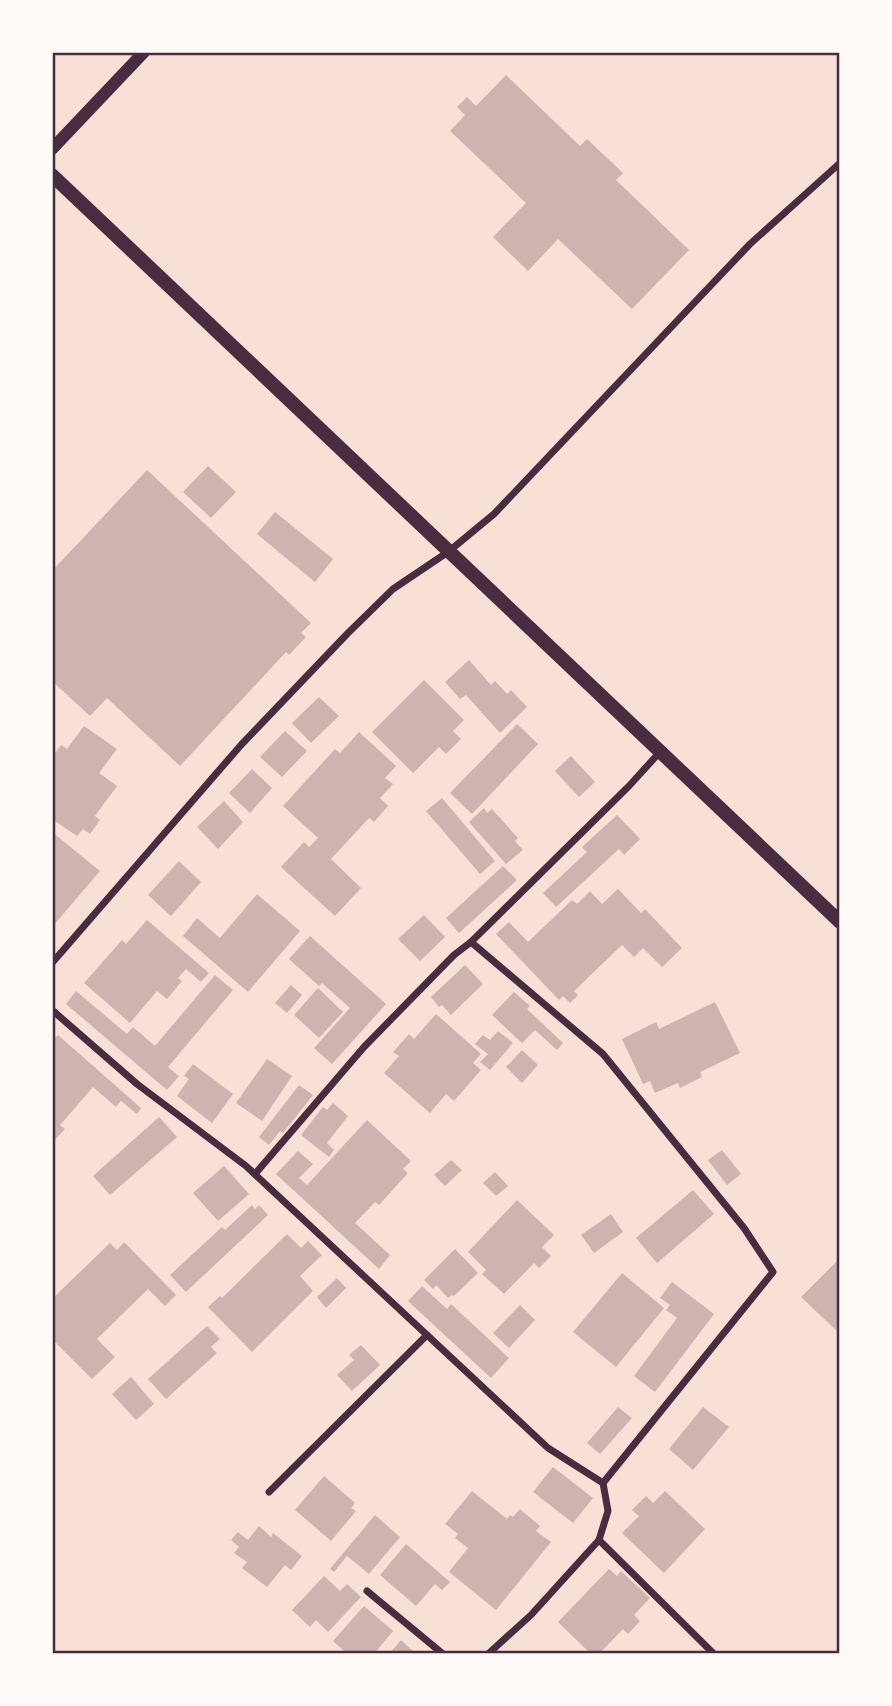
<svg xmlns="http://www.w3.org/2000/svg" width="892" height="1706" viewBox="0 0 892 1706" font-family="'Varela Round',sans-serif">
	<rect width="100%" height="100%" fill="#f7e1d7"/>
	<g fill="#ccb4b1">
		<polygon points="506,75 580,146 587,139 623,173 616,180 689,250 632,309 558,239 528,271 493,237 526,203 450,131 465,115 457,107 467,97 476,106"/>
		<polygon points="208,466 236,492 211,518 183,492"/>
		<polygon points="147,470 311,623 301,633 306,637 289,655 286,652 180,766 107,698 90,716 52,681 52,571"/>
		<polygon points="275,512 333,559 315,582 257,534"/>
		<polygon points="469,660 491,685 495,681 507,694 511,690 527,707 500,733 466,695 460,699 445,682"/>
		<polygon points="424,680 464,720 453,731 461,739 446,754 439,747 413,773 372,732"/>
		<polygon points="319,697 339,716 311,743 292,723"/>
		<polygon points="517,724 538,744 472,814 450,793"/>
		<polygon points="84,726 117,749 99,773 117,786 95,816 100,820 90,834 83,829 77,836 52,819 52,757 61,745 67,749"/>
		<polygon points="285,731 307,751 282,777 260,757"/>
		<polygon points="359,732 396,766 385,778 393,784 380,798 388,806 374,822 369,818 331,859 361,888 335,916 281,867 304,842 309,847 318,838 283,806 335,749 340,753"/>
		<polygon points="571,756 595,782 579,797 555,771"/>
		<polygon points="252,769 272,788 250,813 229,793"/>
		<polygon points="442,798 495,861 480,874 426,811"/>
		<polygon points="224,801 243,822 218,849 197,827"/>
		<polygon points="484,808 487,813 492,809 518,838 515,841 523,850 506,864 469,822"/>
		<polygon points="617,815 640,839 624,855 619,849 556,907 543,893 587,852 582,847"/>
		<polygon points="52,832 100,871 52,927"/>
		<polygon points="179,861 201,882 171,916 148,895"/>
		<polygon points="503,866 517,880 459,933 446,918"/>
		<polygon points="618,889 641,913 645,909 682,948 662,967 643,948 634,957 622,945 574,991 578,995 570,1003 563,996 559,1000 496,934 509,922 528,942 572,900 577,904 590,891 602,904"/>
		<polygon points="257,894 300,931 248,992 183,936 197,918 220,938"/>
		<polygon points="424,915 445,937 420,961 398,939"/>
		<polygon points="147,920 209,973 201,982 186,969 178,978 182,981 167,999 157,991 130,1023 84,983 122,940 126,944"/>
		<polygon points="310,936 386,1004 332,1064 314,1048 350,1008 322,983 319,986 289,959"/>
		<polygon points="465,965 483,984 451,1015 442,1005 439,1007 431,997"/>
		<polygon points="215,975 233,990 168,1067 179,1076 167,1090 66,1004 76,991 127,1034 133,1027 155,1046"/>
		<polygon points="291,985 302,995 287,1013 275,1003"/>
		<polygon points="318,988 343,1012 319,1038 294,1015"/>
		<polygon points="514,992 530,1006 527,1009 563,1043 557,1050 535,1030 522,1043 492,1015"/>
		<polygon points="715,1002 740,1053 700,1072 702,1077 680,1088 678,1083 655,1093 650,1081 643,1084 622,1039 656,1022 659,1029"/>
		<polygon points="436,1014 481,1054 473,1063 481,1070 454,1101 446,1094 430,1113 384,1073 399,1056 393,1052 409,1034 414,1039"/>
		<polygon points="498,1031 513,1043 490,1070 480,1062 488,1054 475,1044 483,1035 490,1040"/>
		<polygon points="58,1035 141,1108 137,1114 121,1101 116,1107 93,1087 60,1125 65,1129 52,1143 52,1041"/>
		<polygon points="522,1050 538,1065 522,1083 506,1067"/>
		<polygon points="267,1059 292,1076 262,1121 236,1103"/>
		<polygon points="193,1064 233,1094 212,1123 177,1096 189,1079 184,1076"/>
		<polygon points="299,1085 313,1095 283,1133 280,1131 269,1145 259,1137"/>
		<polygon points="333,1103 348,1116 327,1143 334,1150 329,1157 301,1135 323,1107 327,1110"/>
		<polygon points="159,1117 177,1137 110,1195 93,1176"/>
		<polygon points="367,1120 411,1161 403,1169 408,1173 379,1205 375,1202 355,1223 390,1255 379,1269 276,1174 298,1151 313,1164 299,1178 307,1185"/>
		<polygon points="722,1150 741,1174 727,1185 708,1160"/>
		<polygon points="451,1160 462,1170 445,1186 434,1175"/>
		<polygon points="224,1166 249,1194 218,1221 193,1193"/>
		<polygon points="495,1172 508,1186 496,1196 483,1183"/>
		<polygon points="693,1190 714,1214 657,1263 636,1238"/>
		<polygon points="517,1200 554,1235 542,1247 551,1256 539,1268 534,1263 504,1294 482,1274 486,1270 468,1252"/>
		<polygon points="252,1205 255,1209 259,1205 268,1215 186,1292 170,1275 222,1227 225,1230"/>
		<polygon points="611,1214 623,1232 594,1253 581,1235"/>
		<polygon points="287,1234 301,1248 308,1241 322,1255 300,1276 313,1291 252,1352 208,1307 220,1296 222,1298"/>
		<polygon points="124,1242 176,1295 165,1306 148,1289 97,1339 115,1357 92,1379 52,1339 52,1299 110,1243 117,1250"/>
		<polygon points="455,1249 478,1273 454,1296 452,1295 448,1298 436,1285 433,1289 424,1280"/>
		<polygon points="840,1258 840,1334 801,1297"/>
		<polygon points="622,1273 664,1308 616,1367 573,1332"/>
		<polygon points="337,1278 346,1288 326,1308 317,1297"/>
		<polygon points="672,1282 714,1314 655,1392 634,1376 677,1318 666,1310 670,1305 660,1298"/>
		<polygon points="422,1286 447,1309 451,1304 509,1358 491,1378 408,1301"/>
		<polygon points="520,1305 535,1320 509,1348 493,1333"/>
		<polygon points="207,1326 220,1339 211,1347 217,1353 166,1399 148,1379"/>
		<polygon points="361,1345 380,1365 352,1391 337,1375 354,1360 349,1355"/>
		<polygon points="131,1377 154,1404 136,1420 112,1394"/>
		<polygon points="618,1407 632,1418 600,1454 587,1443"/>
		<polygon points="703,1407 729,1427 693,1470 669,1449"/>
		<polygon points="553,1467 593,1498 573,1523 533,1492"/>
		<polygon points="324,1476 355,1503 351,1508 356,1511 331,1541 295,1510"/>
		<polygon points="472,1491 507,1519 510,1515 513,1517 520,1509 540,1526 536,1531 551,1542 496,1610 449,1572 468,1548 455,1538 458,1534 445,1524"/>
		<polygon points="665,1491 705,1529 664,1573 622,1533 639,1516 632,1510 646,1496 653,1503"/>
		<polygon points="375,1515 400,1537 369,1574 347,1556 334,1572 330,1569"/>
		<polygon points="259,1526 271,1537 273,1533 302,1556 291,1570 285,1565 267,1587 242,1568 247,1562 234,1553 239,1547 231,1540 238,1532 248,1540"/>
		<polygon points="406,1544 450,1582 442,1590 435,1584 416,1606 380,1575"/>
		<polygon points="609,1569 617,1576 621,1571 650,1598 634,1615 640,1621 628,1634 623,1629 599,1654 591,1654 558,1622"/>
		<polygon points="324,1576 340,1591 347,1584 361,1597 328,1632 316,1620 310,1627 292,1610"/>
		<polygon points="364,1606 393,1631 374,1654 347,1654 333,1641"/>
		<polygon points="401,1640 416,1654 389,1654"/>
	</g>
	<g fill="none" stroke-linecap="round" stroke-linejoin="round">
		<g stroke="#4a2c40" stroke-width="7">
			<polyline points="52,963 241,745 348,633 393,589 448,552 494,514 750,244 840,163"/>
			<polyline points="52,1010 137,1084 246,1166 548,1448 603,1483 608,1511 599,1540 714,1654"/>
			<polyline points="255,1174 364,1047 454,955 471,942"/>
			<polyline points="603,1483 773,1272 744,1228 603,1054 471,942 629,786 659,753"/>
			<polyline points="269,1492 427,1335"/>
			<polyline points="367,1591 443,1654"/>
			<polyline points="488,1654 531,1615 599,1540"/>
		</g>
		<polyline stroke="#4a2c40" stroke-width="12" points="52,149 144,52"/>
		<polyline stroke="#4a2c40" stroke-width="14" points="52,175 840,922"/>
	</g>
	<rect width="892" height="1706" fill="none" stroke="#fffaf5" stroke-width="108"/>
	<rect x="54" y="54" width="784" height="1598" fill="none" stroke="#4a2c40" stroke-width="2.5"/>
</svg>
